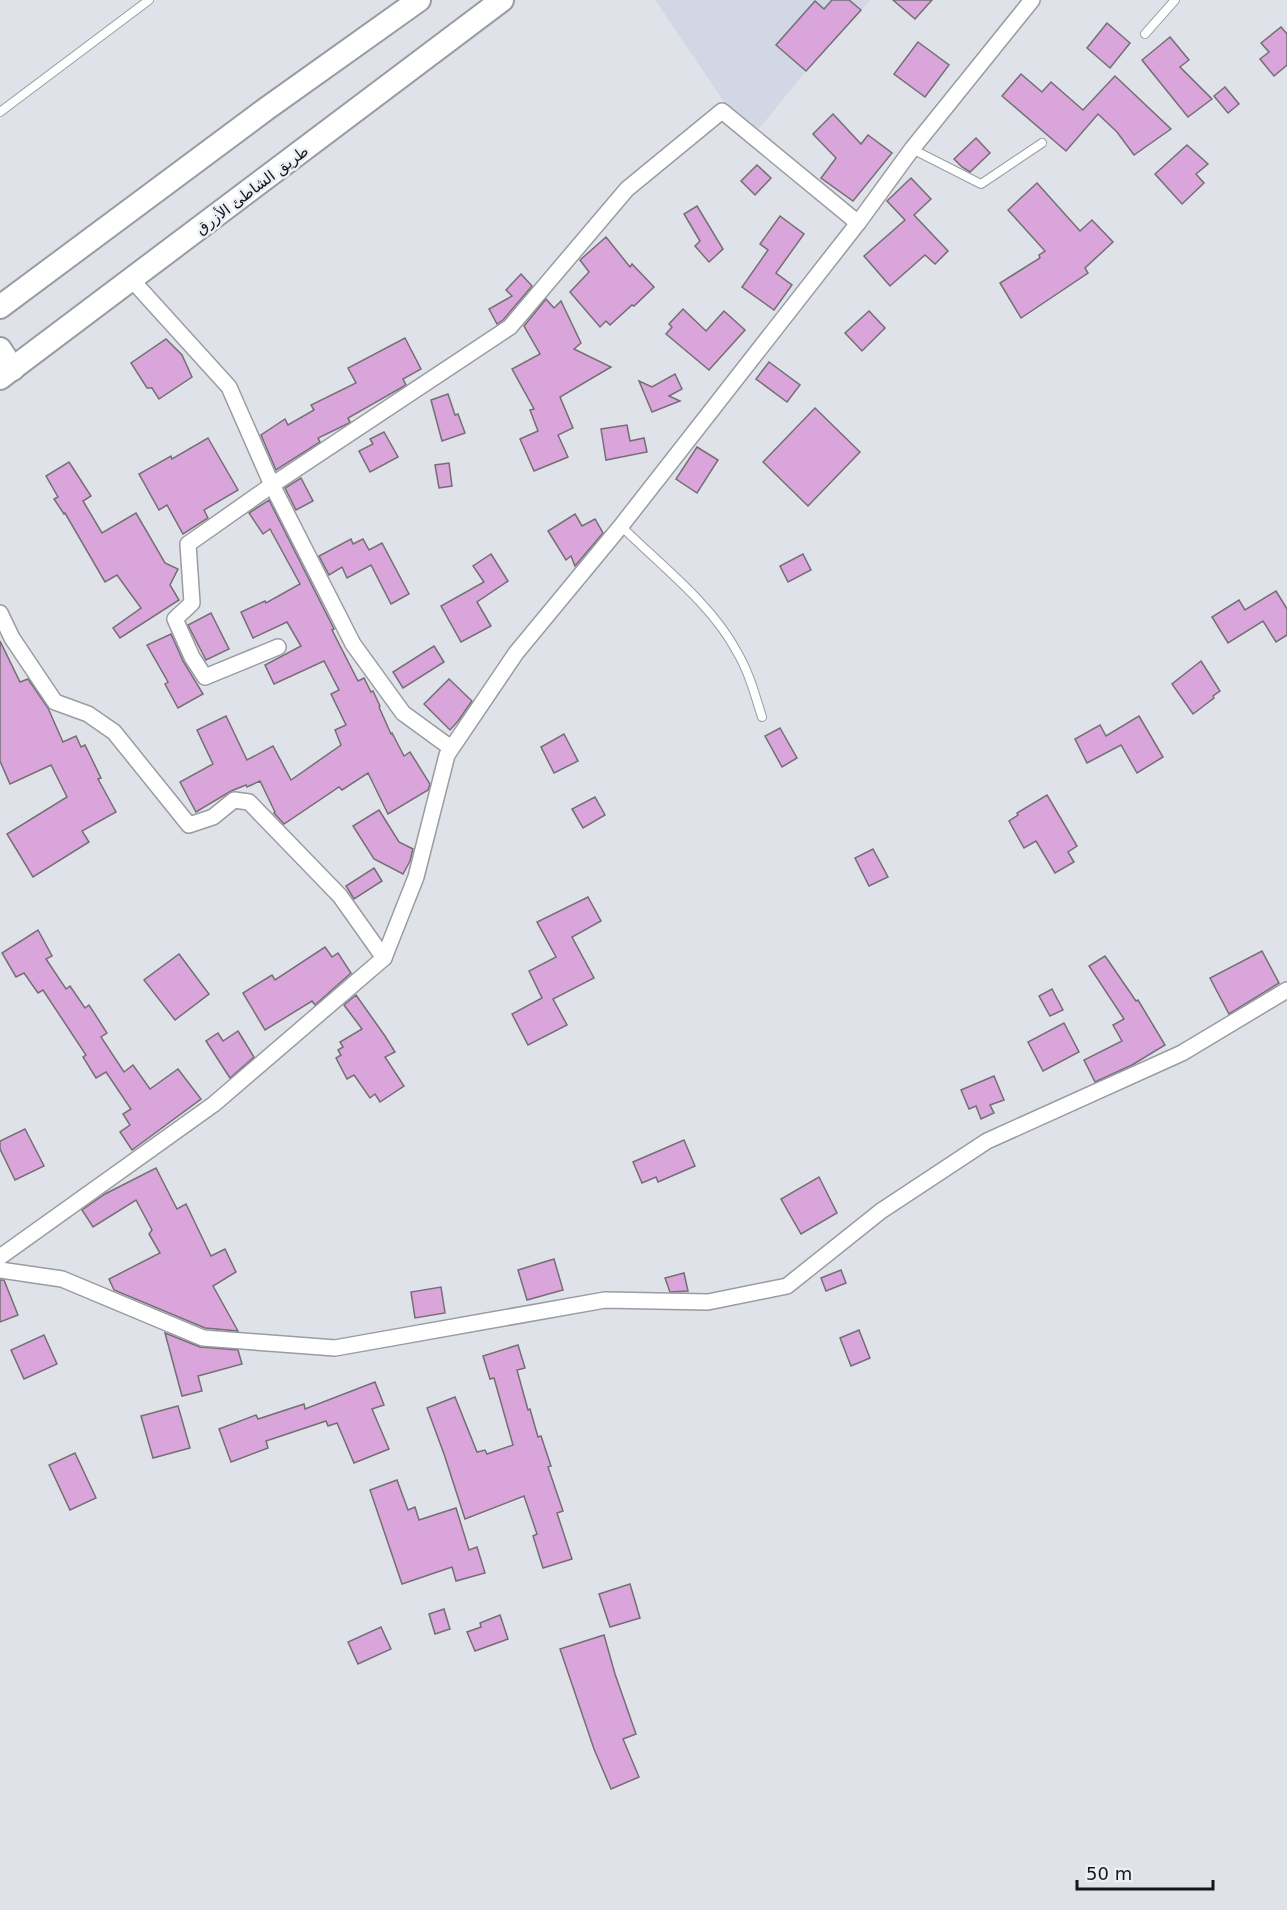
<svg xmlns="http://www.w3.org/2000/svg" width="1287" height="1910" viewBox="0 0 1287 1910" font-family="'DejaVu Sans','Noto Naskh Arabic',sans-serif">
	<rect width="100%" height="100%" fill="#dfe2e8"/>
	<polygon fill="#d1d7e4" points="655,0 870,0 806,71 750,140"/>
	<g fill="#d9a5da" stroke="#746f74" stroke-width="1.5">
		<polygon points="832,0 849,0 861,10 806,71 776,45 815,1 824,9"/>
		<polygon points="893,0 932,0 915,19"/>
		<polygon points="1107,23 1130,43 1110,68 1087,48"/>
		<polygon points="1281,27 1287,34 1287,65 1274,76 1260,59 1269,52 1261,43"/>
		<polygon points="1170,37 1189,60 1180,67 1212,99 1188,117 1142,60"/>
		<polygon points="918,42 949,65 925,97 894,74"/>
		<polygon points="1021,74 1042,92 1051,82 1083,110 1115,76 1171,129 1134,155 1117,132 1098,114 1066,151 1002,96"/>
		<polygon points="1225,87 1239,104 1228,113 1214,96"/>
		<polygon points="833,114 861,144 868,135 892,153 853,201 821,178 836,158 813,134"/>
		<polygon points="976,138 990,153 970,172 962,167 954,159"/>
		<polygon points="1187,145 1208,164 1196,174 1204,183 1182,204 1155,174"/>
		<polygon points="757,165 771,178 755,195 741,181"/>
		<polygon points="911,178 931,199 914,215 948,251 935,264 925,255 890,286 864,256 905,220 887,201"/>
		<polygon points="1037,183 1080,231 1092,220 1113,242 1085,268 1088,273 1021,318 1000,283 1040,258 1039,255 1045,251 1008,210"/>
		<polygon points="697,206 723,249 709,262 695,246 700,241 684,214"/>
		<polygon points="780,216 804,234 776,273 792,285 774,310 742,287 768,250 760,244"/>
		<polygon points="606,237 630,267 632,264 654,287 634,306 632,305 610,325 606,321 600,327 570,292 589,272 580,260"/>
		<polygon points="521,274 532,286 503,320 497,324 489,309 512,296 506,290"/>
		<polygon points="546,299 554,308 561,301 581,343 574,349 611,367 560,397 573,428 558,435 568,457 534,471 520,439 538,431 530,410 534,409 512,369 540,354 524,326"/>
		<polygon points="683,309 706,331 724,311 745,330 709,370 666,334 672,327 669,324"/>
		<polygon points="869,311 885,328 862,351 845,333"/>
		<polygon points="405,338 421,369 403,379 406,385 348,418 350,422 347,424 318,438 320,442 276,470 261,435 285,419 288,425 314,410 311,405 356,383 348,368"/>
		<polygon points="166,339 182,355 192,377 159,399 152,388 147,388 131,363"/>
		<polygon points="769,362 800,385 787,402 756,379"/>
		<polygon points="675,374 682,389 669,396 680,401 652,412 639,381 652,387"/>
		<polygon points="448,394 455,415 458,414 465,433 442,441 431,400"/>
		<polygon points="815,408 860,452 808,506 763,462"/>
		<polygon points="627,425 630,441 644,438 647,452 606,460 601,429"/>
		<polygon points="384,432 398,457 370,472 359,451 373,444 370,439"/>
		<polygon points="208,438 238,490 204,510 208,518 183,534 167,505 159,510 139,474 171,456 172,459"/>
		<polygon points="697,447 718,460 697,493 676,479"/>
		<polygon points="69,462 91,496 83,501 102,533 136,513 165,563 178,569 170,585 179,600 120,638 113,628 141,608 117,575 105,582 65,513 64,514 54,499 58,497 46,476"/>
		<polygon points="449,463 452,486 439,488 435,465"/>
		<polygon points="301,478 313,501 296,510 285,488"/>
		<polygon points="269,500 334,629 332,630 358,681 364,678 371,692 373,691 380,706 379,707 391,734 392,733 404,756 410,752 430,784 428,790 388,814 368,773 342,790 339,787 284,824 274,813 275,812 260,781 247,787 246,785 231,791 196,812 180,782 213,764 197,730 226,716 247,760 273,746 291,780 341,745 335,730 346,725 331,694 339,690 324,661 274,684 265,665 301,646 287,622 253,638 241,612 265,601 266,603 300,584 270,529 263,534 249,513"/>
		<polygon points="575,514 582,526 595,519 603,533 575,566 571,556 566,560 548,531"/>
		<polygon points="351,539 353,544 363,539 369,550 382,543 409,594 391,604 371,565 347,578 342,567 329,575 319,556"/>
		<polygon points="491,554 508,581 477,602 491,626 461,642 441,606 484,582 473,566"/>
		<polygon points="803,554 811,570 788,582 780,566"/>
		<polygon points="1276,591 1287,609 1287,635 1276,642 1263,621 1228,643 1212,617 1239,600 1245,610"/>
		<polygon points="211,613 229,649 206,660 188,625"/>
		<polygon points="171,634 183,661 203,694 178,708 165,684 168,682 147,645"/>
		<polygon points="0,641 20,682 28,679 48,708 63,742 76,736 81,747 85,745 101,778 98,779 116,812 82,831 89,842 33,877 7,834 67,797 51,765 10,784 0,761"/>
		<polygon points="434,646 444,662 403,688 393,672"/>
		<polygon points="1201,661 1220,691 1213,696 1214,698 1193,714 1172,684"/>
		<polygon points="449,679 472,701 458,721 450,730 424,704"/>
		<polygon points="1139,716 1163,757 1137,773 1121,745 1087,763 1075,739 1100,725 1106,736"/>
		<polygon points="780,728 797,758 782,767 765,736"/>
		<polygon points="564,734 578,761 554,773 541,747"/>
		<polygon points="1047,795 1077,846 1068,852 1074,862 1055,873 1036,841 1024,848 1009,821 1018,815 1017,813"/>
		<polygon points="595,797 605,815 583,828 572,809"/>
		<polygon points="379,810 399,842 413,849 410,861 403,874 374,859 353,826"/>
		<polygon points="873,849 888,877 869,886 855,858"/>
		<polygon points="374,868 382,881 354,899 346,886"/>
		<polygon points="588,897 601,921 572,937 594,978 553,999 567,1025 528,1045 512,1014 542,998 529,971 556,957 537,922"/>
		<polygon points="38,930 52,956 46,959 66,989 70,986 85,1008 89,1005 107,1033 101,1037 124,1072 133,1065 150,1089 178,1069 201,1099 132,1150 120,1132 130,1125 123,1114 131,1109 106,1072 96,1078 83,1057 86,1055 43,990 38,993 24,973 16,977 2,953"/>
		<polygon points="325,947 332,957 338,953 351,973 315,1005 312,1001 265,1030 243,993 272,975 275,980"/>
		<polygon points="1262,951 1279,983 1229,1014 1210,978"/>
		<polygon points="179,954 209,994 175,1020 144,980"/>
		<polygon points="1105,956 1136,1001 1138,1000 1165,1045 1132,1065 1095,1082 1084,1060 1122,1041 1113,1025 1124,1019 1089,966"/>
		<polygon points="1052,989 1063,1010 1050,1016 1039,996"/>
		<polygon points="356,995 385,1036 395,1052 385,1057 404,1086 380,1102 375,1094 370,1098 354,1075 347,1079 336,1058 341,1055 338,1050 343,1047 340,1042 362,1029 344,1005"/>
		<polygon points="1064,1023 1079,1052 1043,1071 1028,1042"/>
		<polygon points="238,1031 254,1057 230,1078 206,1041 218,1033 223,1041"/>
		<polygon points="994,1076 1004,1100 990,1105 994,1113 981,1119 976,1106 969,1109 961,1090"/>
		<polygon points="25,1129 44,1166 15,1180 0,1149 0,1141"/>
		<polygon points="684,1140 695,1166 658,1182 656,1177 642,1183 633,1162"/>
		<polygon points="156,1168 177,1209 186,1204 211,1256 225,1249 236,1272 213,1286 238,1331 205,1328 114,1290 109,1279 160,1253 149,1234 152,1230 136,1200 93,1227 82,1210 105,1194"/>
		<polygon points="819,1177 837,1213 801,1234 781,1199"/>
		<polygon points="554,1259 563,1290 527,1300 518,1270"/>
		<polygon points="841,1270 846,1283 826,1291 821,1278"/>
		<polygon points="684,1273 688,1291 670,1292 665,1278"/>
		<polygon points="0,1280 4,1280 18,1315 0,1322"/>
		<polygon points="441,1287 445,1313 415,1318 411,1292"/>
		<polygon points="859,1330 870,1358 851,1366 840,1338"/>
		<polygon points="165,1333 200,1347 238,1350 242,1364 198,1376 202,1391 182,1396"/>
		<polygon points="44,1335 57,1364 24,1379 11,1350"/>
		<polygon points="518,1345 525,1368 517,1370 528,1410 530,1409 538,1437 541,1436 551,1466 548,1467 563,1511 557,1513 572,1559 543,1568 533,1536 537,1534 524,1496 465,1519 444,1454 427,1408 455,1397 477,1452 485,1450 487,1454 513,1445 494,1378 490,1379 483,1356"/>
		<polygon points="375,1382 384,1405 372,1409 389,1449 354,1463 337,1423 328,1426 326,1421 266,1441 268,1448 231,1462 219,1429 256,1415 258,1419 304,1404 305,1409"/>
		<polygon points="178,1406 190,1448 153,1458 141,1416"/>
		<polygon points="75,1453 96,1498 70,1510 49,1465"/>
		<polygon points="397,1480 408,1510 415,1507 419,1520 456,1508 469,1550 477,1547 485,1573 456,1581 452,1567 402,1584 370,1490"/>
		<polygon points="630,1584 640,1618 610,1627 599,1594"/>
		<polygon points="444,1609 450,1629 435,1634 429,1614"/>
		<polygon points="500,1615 508,1639 475,1651 467,1632 481,1627 480,1623"/>
		<polygon points="381,1627 391,1649 358,1664 348,1642"/>
		<polygon points="604,1635 615,1674 636,1734 623,1739 639,1777 611,1789 594,1749 560,1649"/>
	</g>
	<g fill="none" stroke-linecap="round" stroke-linejoin="round">
		<g stroke="#9a9ca3" stroke-width="10">
			<g id="lane">
				<polyline points="1145,34 1175,0"/>
				<polyline points="0,112 149,0"/>
				<polyline points="912,149 981,184 1042,143"/>
				<path d="M621 526C659 564 712 604 737 652 749 672 755 695 762 717"/>
			</g>
		</g>
		<g stroke="#9a9ca3" stroke-width="18">
			<g id="street">
				<polyline points="132,280 229,387 272,485 353,644 403,713 451,748"/>
				<polyline points="0,613 12,638 55,702 88,714 114,732 189,825 213,817 234,800 249,802 340,896 384,958"/>
				<polyline points="278,647 205,677 192,657 175,619 192,603 188,544 272,485 510,327 627,189 722,111 858,223"/>
				<polyline points="0,1257 214,1104 384,958 416,877 447,755 516,653 621,526 858,223 912,149 1032,0"/>
				<polyline points="0,1270 62,1279 203,1338 335,1348 605,1300 708,1302 787,1286 881,1211 987,1141 1182,1053 1287,990"/>
			</g>
		</g>
		<g stroke="#9a9ca3" stroke-width="26">
			<g id="secondary">
				<polyline points="0,307 266,109 419,0"/>
				<polyline points="0,349 13,369"/>
				<polyline points="0,378 502,0"/>
			</g>
		</g>
		<use href="#lane" stroke="#fff" stroke-width="8"/>
		<use href="#street" stroke="#fff" stroke-width="15"/>
		<use href="#secondary" stroke="#fff" stroke-width="22"/>
	</g>
	<g text-anchor="middle" dominant-baseline="central" stroke-width="5" stroke-linejoin="round" paint-order="stroke">
		<g font-size="15" fill="#151618" stroke="#eceff6">
			<text transform="translate(252 190) rotate(-37)">طريق الشاطئ الأزرق</text>
		</g>
	</g>
	<path d="M1077 1880v9h136v-9" fill="none" stroke="#151618" stroke-width="3"/>
	<text x="1086" y="1880" font-size="18" fill="#151618" stroke="#eceff6" stroke-width="4.5" paint-order="stroke">50 m</text>
</svg>
